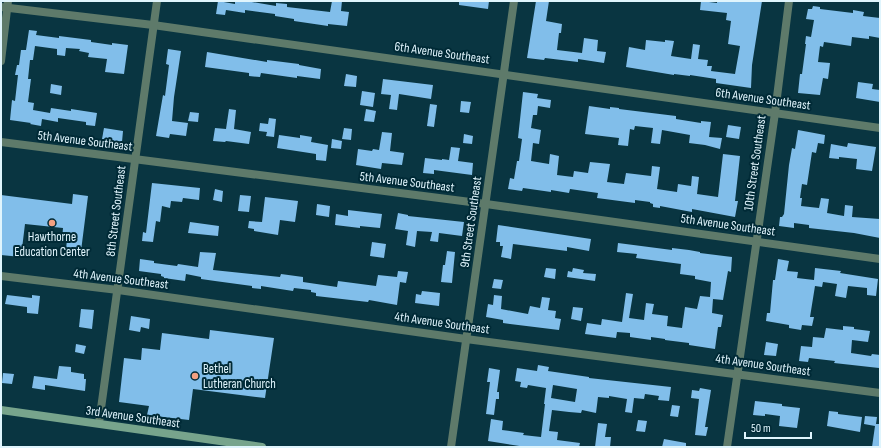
<svg xmlns="http://www.w3.org/2000/svg" width="881" height="448" viewBox="0 0 881 448" font-family="'Sofia Sans Condensed',sans-serif">
	<rect width="100%" height="100%" fill="#093541"/>
	<g fill="#81beea" fill-rule="evenodd">
		<polygon points="218,1 235,4 235,1 246,1 276,6 276,3 287,4 287,7 330,12 332,1 342,1 341,11 349,12 347,26 328,24 328,26 294,21 294,19 275,16 275,14 245,10 245,13 226,10 225,15 216,14"/>
		<polygon points="459,1 489,1 488,9 459,5"/>
		<polygon points="536,1 549,1 546,21 562,24 561,33 559,33 557,50 582,53 584,38 598,40 597,51 606,52 604,63 578,59 578,62 545,58 544,60 527,58"/>
		<polygon points="701,1 717,3 717,1 762,1 752,65 751,88 716,83 716,79 690,75 690,76 674,74 674,75 626,67 629,47 645,50 646,40 665,42 665,40 674,41 671,56 691,59 693,44 700,45 698,59 708,60 707,66 712,66 711,71 735,74 740,46 728,44 731,21 726,20 727,13 700,10"/>
		<polygon points="813,6 820,7 820,9 853,13 853,10 864,12 863,16 880,18 880,38 869,36 869,39 852,37 851,46 824,42 823,47 820,46 818,62 830,63 828,79 823,78 820,95 798,93 800,74 802,74 806,44 805,44 806,36 811,37 814,20 806,19 808,9 812,9"/>
		<polygon points="29,30 37,31 36,35 59,38 59,36 91,40 91,42 112,45 112,43 128,45 124,74 105,72 107,59 88,57 89,53 79,51 80,49 66,48 65,56 57,55 57,49 35,46 33,60 30,60 28,79 31,79 28,102 34,103 33,110 50,113 51,108 71,111 71,109 97,113 95,126 86,125 86,122 58,118 58,122 42,119 41,126 30,124 31,123 10,120 12,100 15,101 18,75 15,75 17,65 19,65 21,50 26,50"/>
		<polygon points="168,49 181,51 174,97 172,121 188,123 186,136 170,134 169,138 156,136 163,95 165,96 169,65 166,64"/>
		<polygon points="207,52 267,62 267,60 299,64 299,65 321,69 320,79 297,76 297,78 261,73 260,77 249,76 249,73 205,67"/>
		<polygon points="346,74 357,76 356,87 344,86"/>
		<polygon points="383,79 433,85 431,99 399,94 397,110 389,109 391,95 381,94"/>
		<polygon points="858,82 873,84 872,89 880,90 880,102 856,98"/>
		<polygon points="51,84 62,86 61,95 50,93"/>
		<polygon points="362,91 375,93 373,107 360,105"/>
		<polygon points="523,92 538,94 537,98 551,100 550,108 538,106 537,115 533,115 531,128 541,130 539,144 533,143 531,161 549,164 550,154 559,156 557,175 573,177 574,171 588,173 590,162 610,164 607,182 624,184 626,173 651,176 652,166 660,167 657,189 677,192 678,184 691,186 692,176 699,177 697,194 718,197 723,154 740,156 735,201 738,201 735,217 692,209 692,212 660,206 660,208 653,207 653,204 650,203 650,202 635,200 635,203 597,198 598,193 570,189 569,193 551,190 551,192 523,188 522,191 508,189 510,178 514,179 517,161 519,161 522,139 518,138"/>
		<polygon points="461,101 471,102 469,113 460,112"/>
		<polygon points="430,104 437,105 434,127 427,126"/>
		<polygon points="589,106 610,109 610,107 619,108 619,109 676,116 676,119 701,123 701,121 711,122 709,137 722,138 720,149 705,145 689,143 690,135 662,130 660,144 651,143 653,128 635,126 634,130 630,129 628,146 618,145 619,138 585,134"/>
		<polygon points="229,109 236,110 234,129 251,132 249,144 226,141 225,142 213,141 215,128 226,129"/>
		<polygon points="366,109 376,111 374,122 364,121"/>
		<polygon points="190,112 199,113 198,122 188,121"/>
		<polygon points="269,118 276,119 274,137 266,136 267,132 259,131 260,123 268,124"/>
		<polygon points="728,125 741,127 739,139 726,137"/>
		<polygon points="104,128 123,131 122,142 102,139"/>
		<polygon points="344,128 352,129 351,140 342,139"/>
		<polygon points="798,130 825,135 824,144 818,143 816,153 812,152 807,185 802,184 800,198 802,198 801,206 819,208 821,198 829,199 827,213 844,216 845,205 853,206 852,217 880,219 880,238 854,233 809,228 809,225 794,223 794,228 779,226 780,217 782,217 784,214 789,165 792,148 795,149"/>
		<polygon points="382,132 392,133 390,151 404,153 402,165 382,163 381,169 356,165 358,149 372,151 373,149 379,150"/>
		<polygon points="464,134 473,136 472,144 463,143"/>
		<polygon points="279,135 300,138 300,135 312,137 311,142 328,145 326,161 316,160 316,154 277,148"/>
		<polygon points="332,139 342,141 341,149 331,148"/>
		<polygon points="848,143 876,147 872,171 856,169 857,159 839,157 839,159 829,158 831,144 847,147"/>
		<polygon points="451,147 460,148 458,161 473,163 472,175 434,170 434,174 423,173 425,158 442,160 442,159 449,160"/>
		<polygon points="152,183 200,188 199,200 183,198 182,202 171,201 170,208 162,206 160,222 156,221 153,242 142,241 143,232 146,233"/>
		<polygon points="215,189 223,191 222,202 213,200"/>
		<polygon points="73,194 88,196 81,251 66,249 67,240 62,239 63,228 25,224 21,257 1,255 1,195 72,204"/>
		<polygon points="240,195 251,196 249,212 238,211"/>
		<polygon points="265,197 298,201 295,222 280,220 278,235 254,231 254,229 248,228 249,221 262,222"/>
		<polygon points="317,204 330,206 329,217 316,215"/>
		<polygon points="348,210 382,214 380,228 360,226 360,228 335,225 336,214 348,216"/>
		<polygon points="398,213 408,215 408,216 464,222 462,236 439,233 438,242 430,241 432,232 417,231 415,247 406,245 408,231 395,229"/>
		<polygon points="190,222 219,226 218,236 188,233"/>
		<polygon points="498,225 591,239 589,251 567,247 567,251 513,244 511,259 501,257 503,246 500,246 500,242 496,242"/>
		<polygon points="372,242 386,244 384,258 370,256"/>
		<polygon points="618,243 672,250 672,248 689,250 700,252 700,253 732,257 731,272 728,271 723,300 713,299 712,313 723,315 721,327 718,327 715,349 689,345 689,343 665,340 665,339 651,337 651,340 630,337 630,333 617,332 616,338 585,334 587,323 601,325 602,319 622,322 626,293 633,294 629,318 644,320 646,303 654,304 652,314 668,316 667,326 682,328 685,307 697,309 700,296 710,297 711,282 695,279 695,276 680,274 681,264 636,258 637,254 617,252"/>
		<polygon points="447,251 455,252 452,283 441,282 443,265 445,265"/>
		<polygon points="200,252 216,253 213,270 280,277 281,274 303,277 303,282 337,287 338,281 376,286 378,275 397,277 398,271 408,272 406,283 400,282 397,305 369,300 368,302 316,296 316,293 311,292 311,290 294,288 293,291 261,286 261,289 252,288 252,286 215,281 201,279 201,277 186,274 185,281 164,278 164,277 161,276 161,274 139,271 140,259 154,261 154,263 177,266 178,264 198,267"/>
		<polygon points="778,259 789,261 787,271 798,272 797,278 814,280 815,268 841,271 840,273 878,279 876,296 867,295 867,288 848,286 846,298 835,296 837,284 823,282 822,287 815,286 810,317 814,317 812,326 802,325 801,330 789,328 789,325 766,321 767,313 770,313 773,280 775,280"/>
		<polygon points="546,268 556,269 555,279 544,277"/>
		<polygon points="573,268 584,270 583,273 596,274 595,281 567,277 568,271 572,272"/>
		<polygon points="494,279 503,280 501,289 492,288"/>
		<polygon points="422,291 440,293 439,306 415,303 416,294 421,295"/>
		<polygon points="7,295 32,298 32,295 40,296 38,314 27,313 27,307 5,304"/>
		<polygon points="494,295 502,296 501,309 528,314 530,306 540,308 542,297 550,298 548,310 556,311 555,318 561,319 559,330 503,323 503,320 486,317 488,304 493,305"/>
		<polygon points="573,307 583,308 581,321 571,319"/>
		<polygon points="81,309 94,310 92,329 79,327"/>
		<polygon points="131,316 150,319 149,329 141,327 140,332 129,330"/>
		<polygon points="843,326 854,327 854,329 870,331 868,342 852,340 851,353 871,356 872,354 880,355 879,368 834,363 835,361 809,358 808,362 799,361 801,346 812,347 813,337 824,338 826,328 843,330"/>
		<polygon points="210,330 274,338 265,398 193,389 189,420 147,415 149,406 119,402 124,358 141,360 142,348 160,350 162,333 209,339"/>
		<polygon points="766,342 778,344 776,356 764,355"/>
		<polygon points="76,344 86,346 84,354 75,352"/>
		<path d="M538 365 549 367 548 371 589 377V378L671 387 669 401 658 400 659 396 645 394 644 399 634 398 632 413 625 412 627 399 609 396V398L598 397 596 413 582 410 581 413 569 412 552 410 549 431 558 432 557 440 580 443 579 447H526L488 441 491 419 503 421 502 430 524 433 523 435 541 437 545 404H544L546 388 528 385 527 388 520 387 521 382 515 381 517 368 537 371ZM553 385 577 389 575 402 551 398Z"/>
		<polygon points="59,366 71,367 71,372 84,374 84,379 86,379 85,391 45,385 45,390 32,388 34,376 57,379"/>
		<polygon points="489,368 500,370 497,392 499,392 499,399 496,399 494,415 486,414 490,382 487,382"/>
		<polygon points="3,373 14,374 12,384 2,383"/>
		<polygon points="700,388 711,390 705,427 708,427 706,436 695,435 699,399 691,398 692,390 699,391"/>
		<polygon points="755,401 782,404 782,406 800,408 797,428 779,426 780,416 765,414 765,416 753,415"/>
		<polygon points="672,405 680,406 678,417 670,416"/>
		<polygon points="829,411 838,412 838,414 862,417 860,432 827,426"/>
		<polygon points="865,416 877,417 876,424 880,424 879,447 872,447 875,426 864,424"/>
		<polygon points="638,420 647,421 645,432 636,431"/>
		<polygon points="598,423 607,424 605,437 611,437 610,447 595,447"/>
		<polygon points="664,439 686,443 686,447 662,447"/>
	</g>
	<g fill="none" stroke-linecap="round" stroke-linejoin="round">
		<g stroke="#5e7a6a" stroke-width="8">
			<polyline points="1,7 153,25 880,128"/>
			<polyline points="1,61 8,1"/>
			<polyline points="1,142 486,204 880,259"/>
			<polyline points="1,276 118,290 466,339 880,393"/>
			<polyline points="99,423 157,1"/>
			<polyline points="727,447 775,113 789,1"/>
		</g>
		<polyline stroke="#5e7a6a" stroke-width="8" points="451,447 514,1"/>
		<polyline stroke="#77a48c" stroke-width="8" points="1,410 262,447"/>
	</g>
	<g fill="#f3a081" stroke="#002a36" stroke-width="1.5">
		<circle cx="52" cy="223" r="4"/>
		<circle cx="195" cy="376" r="4"/>
	</g>
	<g text-anchor="middle" dominant-baseline="central" stroke-width="4" stroke-linejoin="round" paint-order="stroke">
		<g font-size="13" fill="#e0f5fd" stroke="#002a36">
			<text transform="translate(442 53) rotate(8)">6th Avenue Southeast</text>
			<text transform="translate(763 99) rotate(8)">6th Avenue Southeast</text>
			<text transform="translate(85 141) rotate(7)">5th Avenue Southeast</text>
			<text transform="translate(755 163) rotate(-82)">10th Street Southeast</text>
			<text transform="translate(407 182) rotate(7)">5th Avenue Southeast</text>
			<text transform="translate(116 211) rotate(-83)">8th Street Southeast</text>
			<text transform="translate(471 222) rotate(-82)">9th Street Southeast</text>
			<text transform="translate(728 225) rotate(8)">5th Avenue Southeast</text>
			<text transform="translate(121 279) rotate(7)">4th Avenue Southeast</text>
			<text transform="translate(442 323) rotate(8)">4th Avenue Southeast</text>
			<text transform="translate(763 365) rotate(8)">4th Avenue Southeast</text>
			<text transform="translate(133 417) rotate(8)">3rd Avenue Southeast</text>
		</g>
		<g font-size="13" fill="#e0f5fd" stroke="#002a36">
			<text x="52" y="237">Hawthorne<tspan x="52" dy="15">Education Center</tspan></text>
			<text x="203" y="369" text-anchor="start">Bethel<tspan x="203" dy="15">Lutheran Church</tspan></text>
		</g>
	</g>
	<rect width="881" height="448" fill="none" stroke="#e0f5fd" stroke-width="4"/>
	<path d="M745 432v6h66v-6" fill="none" stroke="#e0f5fd" stroke-width="2"/>
	<text x="751" y="432" font-size="12" fill="#e0f5fd" stroke="#002a36" stroke-width="3" paint-order="stroke">50 m</text>
</svg>
